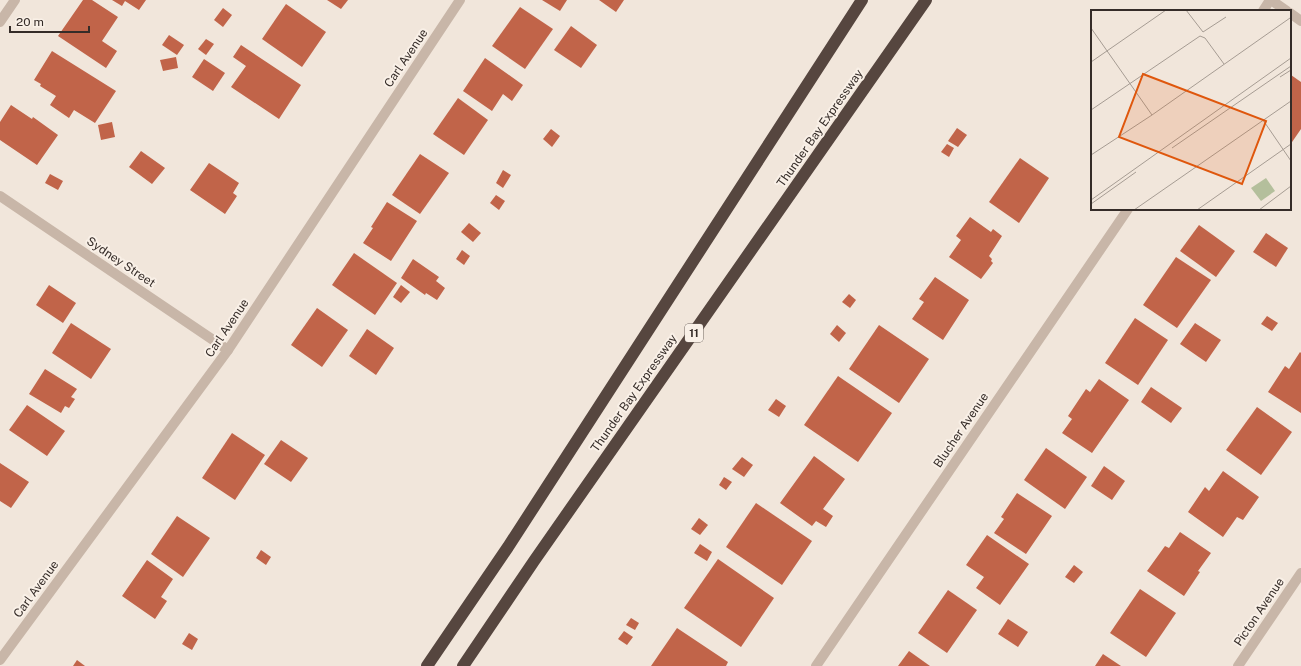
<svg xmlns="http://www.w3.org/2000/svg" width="1301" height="666" viewBox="0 0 1301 666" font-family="'Public Sans',sans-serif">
	<rect width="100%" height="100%" fill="#f1e6db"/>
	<g fill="#c16449">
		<polygon points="83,0 92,0 118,17 102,41 117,51 106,68 58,36"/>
		<polygon points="112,0 146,0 139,10 125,1 122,6"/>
		<polygon points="327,0 348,0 341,9"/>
		<polygon points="542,0 567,0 560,11"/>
		<polygon points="599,0 624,0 616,12"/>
		<polygon points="286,4 326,32 302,67 262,39"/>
		<polygon points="520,7 553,29 525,69 492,46"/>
		<polygon points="223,8 232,15 223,27 214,20"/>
		<polygon points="571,26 597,45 581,68 554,50"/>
		<polygon points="169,35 184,45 177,55 162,45"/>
		<polygon points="206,39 214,44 206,55 198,49"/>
		<polygon points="241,45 301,85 279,119 231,87 246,66 233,57"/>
		<polygon points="52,51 116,91 95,123 74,110 69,118 50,105 56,96 40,86 41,84 34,80"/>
		<polygon points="176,57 178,68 163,71 160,60"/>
		<polygon points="485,58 523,85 512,101 503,94 492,111 463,91"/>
		<polygon points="204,59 225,73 213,91 192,77"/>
		<polygon points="1291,75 1301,82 1301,129 1290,145"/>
		<polygon points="458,98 488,120 464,155 433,134"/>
		<polygon points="11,105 32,119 33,117 58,135 37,165 0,140 0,122"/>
		<polygon points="112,122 115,137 101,140 98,125"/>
		<polygon points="957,128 967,135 958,147 948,141"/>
		<polygon points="551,129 560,136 552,147 543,139"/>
		<polygon points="947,144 954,148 949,157 941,152"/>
		<polygon points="141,151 165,168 152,184 129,167"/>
		<polygon points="420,154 449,173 420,214 392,195"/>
		<polygon points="1020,158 1049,178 1019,223 989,202"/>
		<polygon points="209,163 239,183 233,193 237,196 225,214 190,190"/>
		<polygon points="503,170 511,175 503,188 496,183"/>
		<polygon points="50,174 63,181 58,190 45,183"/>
		<polygon points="496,195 505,201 499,210 490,203"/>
		<polygon points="387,202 417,221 391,261 363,243 373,228 371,227"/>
		<polygon points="970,217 991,232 993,229 1002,236 989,256 992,259 991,261 993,263 981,279 949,257 961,240 956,236"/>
		<polygon points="469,223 481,233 473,242 461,232"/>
		<polygon points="1199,225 1235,251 1216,277 1180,251"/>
		<polygon points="1266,233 1288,248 1276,267 1253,252"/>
		<polygon points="462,250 470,256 464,265 456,259"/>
		<polygon points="354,253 397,283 375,315 332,285"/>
		<polygon points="1176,257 1211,280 1177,328 1143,305"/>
		<polygon points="413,259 439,277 436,281 445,288 437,300 426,293 425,295 401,278"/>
		<polygon points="935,277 969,300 943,340 912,319 924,302 919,299"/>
		<polygon points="49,285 76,303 63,323 36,305"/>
		<polygon points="401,285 410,292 401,303 393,297"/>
		<polygon points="849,294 856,300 850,308 842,302"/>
		<polygon points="317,308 348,330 322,367 291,345"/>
		<polygon points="1267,316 1278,323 1272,331 1261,324"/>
		<polygon points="1135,318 1168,340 1138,385 1105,363"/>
		<polygon points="71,323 111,349 91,379 52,353"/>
		<polygon points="1195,323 1221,340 1206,362 1180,344"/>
		<polygon points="837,325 846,333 839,342 830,334"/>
		<polygon points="879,325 929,359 899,403 849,369"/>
		<polygon points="367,329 394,348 376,375 349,356"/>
		<polygon points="1300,352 1301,353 1301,413 1268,392 1285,366 1289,369"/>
		<polygon points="45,369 77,389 71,397 75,399 69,408 65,406 61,413 29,394"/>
		<polygon points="838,376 892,413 858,462 804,425"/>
		<polygon points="1099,379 1129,400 1092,453 1062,433 1072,419 1068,416 1086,389 1090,392"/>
		<polygon points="1151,387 1182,408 1171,423 1141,402"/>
		<polygon points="776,399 786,406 779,417 768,410"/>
		<polygon points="27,405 65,431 47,456 9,430"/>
		<polygon points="1257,407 1292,432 1261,475 1226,450"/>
		<polygon points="232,433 265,455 235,500 202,478"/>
		<polygon points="281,440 308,458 291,482 264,464"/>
		<polygon points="1046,448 1087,477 1065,509 1024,480"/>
		<polygon points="814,456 845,479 823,509 833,516 826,527 816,521 812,526 780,503"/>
		<polygon points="742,457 753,465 744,477 732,469"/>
		<polygon points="0,463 29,482 11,508 0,501"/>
		<polygon points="1104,466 1125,481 1112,500 1091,486"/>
		<polygon points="1223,471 1259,497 1243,520 1237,517 1223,537 1188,512 1205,487 1209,491"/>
		<polygon points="724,477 732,482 726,490 719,485"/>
		<polygon points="1017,493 1052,516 1026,554 994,533 1004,519 1001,517"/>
		<polygon points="756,503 812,541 782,585 726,547"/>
		<polygon points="177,516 210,538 183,577 151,554"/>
		<polygon points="699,518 708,525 700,535 691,529"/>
		<polygon points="1180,532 1211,553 1198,571 1200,572 1184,596 1147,571 1165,546 1169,548"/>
		<polygon points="987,535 1029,564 1000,605 976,588 984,577 966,565"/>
		<polygon points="700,544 712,552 707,561 694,553"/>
		<polygon points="261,550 271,557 266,565 256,558"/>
		<polygon points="718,559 774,598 741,647 684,608"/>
		<polygon points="147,560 173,579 161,597 167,601 155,619 122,596"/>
		<polygon points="1074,565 1083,572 1074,583 1065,577"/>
		<polygon points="1140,589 1176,613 1146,657 1110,633"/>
		<polygon points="948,590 977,610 947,653 918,633"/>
		<polygon points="631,618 639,623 635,630 626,625"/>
		<polygon points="1008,619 1028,632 1018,647 998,634"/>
		<polygon points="677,628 728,662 726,666 651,666"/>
		<polygon points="624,631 633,637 627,645 618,639"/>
		<polygon points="189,633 198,639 192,650 182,644"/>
		<polygon points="909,651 930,666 898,666"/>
		<polygon points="1103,654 1121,666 1095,666"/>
		<polygon points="77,660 85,666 73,666"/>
	</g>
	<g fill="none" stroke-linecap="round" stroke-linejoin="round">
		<g stroke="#c8b6a8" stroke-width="10">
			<polyline points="1271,0 1287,11"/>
			<polyline points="1263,11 1270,0"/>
			<polyline points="1290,13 1301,21"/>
			<polyline points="0,22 15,0"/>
			<polyline points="0,196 228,350"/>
			<polyline points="0,660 228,350 460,0"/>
			<polyline points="816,666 1128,209"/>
			<polyline points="1238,666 1301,573"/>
		</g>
		<g stroke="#56463f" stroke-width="12">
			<polyline points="427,666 508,547 862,0"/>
			<polyline points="463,666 534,561 926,0"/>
		</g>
	</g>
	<g text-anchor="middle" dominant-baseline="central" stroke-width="4" stroke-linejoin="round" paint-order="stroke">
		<rect fill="#f9f0e7" stroke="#706761" stroke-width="1" x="685" y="324" width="18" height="18" rx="3"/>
		<g font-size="11" font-weight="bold" fill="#352c28">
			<text x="694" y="333">11</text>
		</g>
		<g font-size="12" fill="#352c28" stroke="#f9f0e7">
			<text transform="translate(406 58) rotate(-56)">Carl Avenue</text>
			<text transform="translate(820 128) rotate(-55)">Thunder Bay Expressway</text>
			<text transform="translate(121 262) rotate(34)">Sydney Street</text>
			<text transform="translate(227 328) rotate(-56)">Carl Avenue</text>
			<text transform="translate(634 393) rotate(-55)">Thunder Bay Expressway</text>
			<text transform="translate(961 430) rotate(-56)">Blucher Avenue</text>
			<text transform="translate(36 589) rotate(-54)">Carl Avenue</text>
			<text transform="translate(1259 612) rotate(-56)">Picton Avenue</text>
		</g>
	</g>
	<g transform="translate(1091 10)">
		<rect width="200" height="200" fill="#f1e6db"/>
		<path d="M175 168 184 181 170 191 160 178Z" fill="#b4bf9c"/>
		<path fill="none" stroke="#a69c93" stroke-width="1" d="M95 0 112 22 135 7M0 18 61 105M0 52 75 0M189 67 200 60M0 100 109 26 114 28 133 54M172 110 200 151M81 138 200 56M0 145 61 105 199 8M0 190 200 48M0 194 45 162M43 200 200 91M106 200 200 134M168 200 200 176"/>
		<path fill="#df570d" fill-opacity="0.15" stroke="#df570d" stroke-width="2" d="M52 64 175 111 151 174 28 127Z"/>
		<rect width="200" height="200" fill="none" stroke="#352c28" stroke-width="2"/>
	</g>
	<path d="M10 26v6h79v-6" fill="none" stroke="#352c28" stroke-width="2"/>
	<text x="16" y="26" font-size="12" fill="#352c28" stroke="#f9f0e7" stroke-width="3" paint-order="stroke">20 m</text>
</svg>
